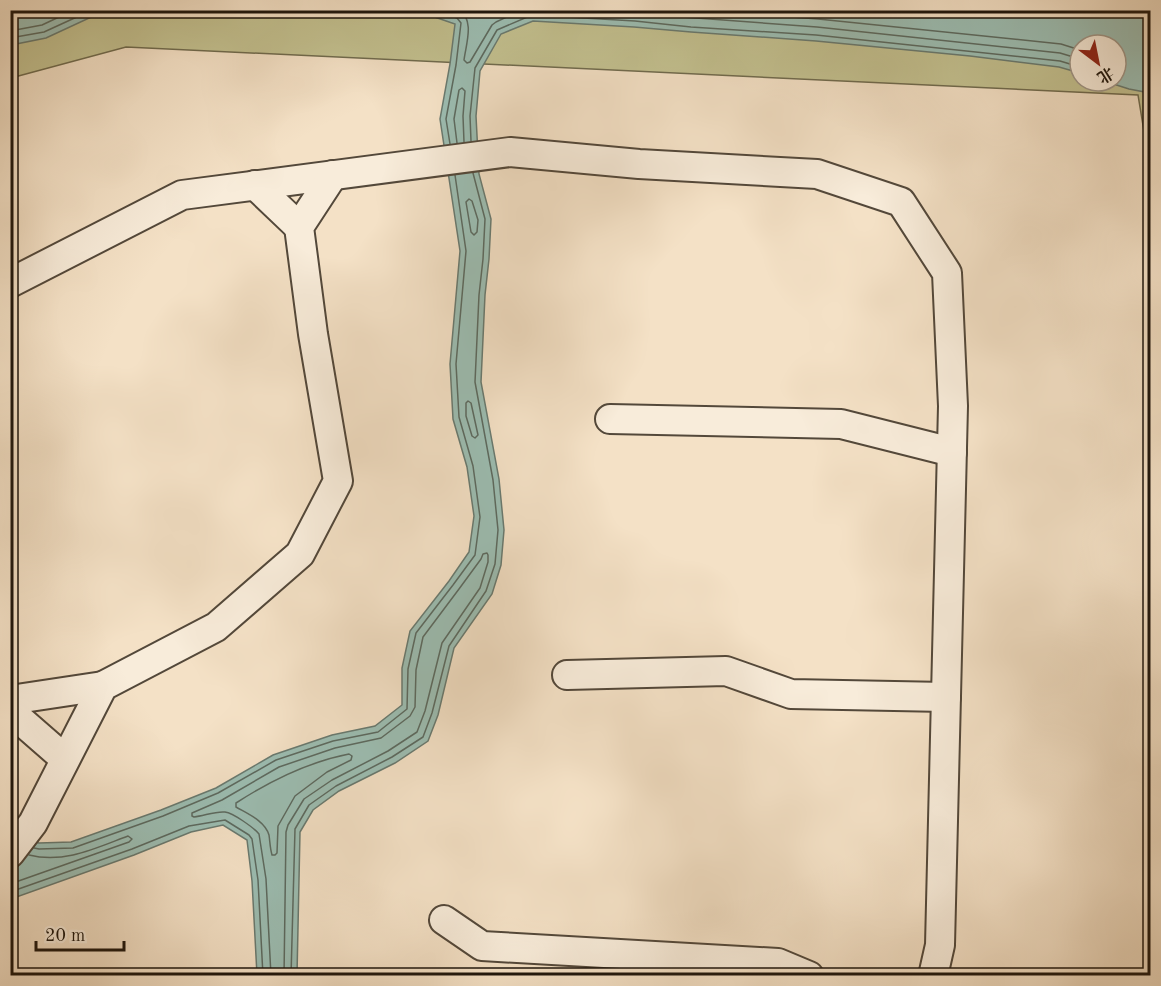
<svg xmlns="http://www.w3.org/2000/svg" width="1161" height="986" viewBox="0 0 1161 986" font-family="'Old Standard TT','Noto Serif SC',serif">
	<rect width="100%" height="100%" fill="#f4e1c6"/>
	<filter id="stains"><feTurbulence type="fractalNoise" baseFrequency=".00333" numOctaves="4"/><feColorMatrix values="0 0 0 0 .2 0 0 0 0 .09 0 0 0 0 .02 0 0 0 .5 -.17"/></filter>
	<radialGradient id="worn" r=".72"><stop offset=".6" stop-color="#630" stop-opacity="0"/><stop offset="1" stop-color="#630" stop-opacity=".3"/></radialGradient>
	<path fill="#c3c190" stroke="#706b4e" stroke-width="1.5" fill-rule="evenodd" d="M11 11H1150V168L1138 95 126 47 11 78ZM1080 45H1116V81H1080Z"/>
	<g fill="#9cbeb3" stroke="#697a70" stroke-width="1.5">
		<polygon points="11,10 315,10 315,11 275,17 161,11 102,12 46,38 11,45"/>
		<polygon points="417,11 1150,11 1150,93 1129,89 1104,81 1116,81 1116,45 1080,45 1080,73 1059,67 970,56 816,41 691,32 634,27 533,21 501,34 480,71 476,116 479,174 491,219 489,259 485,295 481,382 499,479 504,530 501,565 492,594 454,648 438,715 428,741 395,763 339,791 313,810 300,832 297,975 257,975 252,881 247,840 223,825 191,832 134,855 11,899 10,836 39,843 71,842 161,810 216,788 273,755 332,735 375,726 402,705 402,668 410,631 449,581 469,552 474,516 467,467 453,419 450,364 460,251 440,119 450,64 455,24"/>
	</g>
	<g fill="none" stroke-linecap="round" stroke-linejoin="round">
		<g stroke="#5c6a60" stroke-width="1.5">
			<polyline points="435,10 457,18 461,23 456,65 446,119 450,144"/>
			<path d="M459 10C475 20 466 44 464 60L467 63 470 62 492 25 496 22 522 10"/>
			<polyline points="587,10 817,27 1060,53 1080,59"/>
			<polyline points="699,10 818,19 1061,44 1080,50"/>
			<polyline points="10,31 42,25 74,10"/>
			<polyline points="10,38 44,32 92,10"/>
			<polyline points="471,141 470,116 475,68 497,30 532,15 635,21 691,27 816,35 1060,61 1080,67"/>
			<polyline points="457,143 454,119 459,90 462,88 465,91 463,116 464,142"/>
			<polygon points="469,199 472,201 478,220 477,232 474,235 471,232 466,202"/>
			<polygon points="468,401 471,403 478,435 475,438 472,436 466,416 466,403"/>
			<path d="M349 754 352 756 351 760 327 772 295 796 278 826 277 853 275 855H272C270 848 270 842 269 835 265 821 248 814 236 807V803C270 781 308 762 349 754Z"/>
			<polyline points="34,848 39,849 73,848 163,816 218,793 276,760 333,741 378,732 407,709 408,669 416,633 453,585 475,555 480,517 473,466 459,417 456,364 466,251 455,175"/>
			<path d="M10 884 129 842 132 839 128 836C96 848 64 864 29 855"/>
			<polyline points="10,892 132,849 189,826 225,820 249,835 252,839 258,880 263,976"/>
			<path d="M271 976 266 879 259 834C253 827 233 813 225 812 215 811 204 816 194 817L192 816V813L222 800 279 767 335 748 381 738 410 716 415 707 416 670 423 637 459 589 481 559 483 554 487 553 488 555V562L480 588 442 643 425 711 417 732 388 751 332 780 304 799 288 825 286 832 284 976"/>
			<polyline points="291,976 295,829 309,805 336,786 392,757 423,737 432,713 449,646 486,591 495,564 498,530 493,480 475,382 479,295 483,259 485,219 473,173"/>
		</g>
		<g stroke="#53483a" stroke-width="32">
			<g id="minor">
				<polyline points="255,185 299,227"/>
				<polyline points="10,283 182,195 510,152 639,164 817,174 901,202 947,273 953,406 940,945 933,976"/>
				<polyline points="610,419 841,424 952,452"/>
				<polyline points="567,675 726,671 791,694 946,697"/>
				<polyline points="10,700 103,686"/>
				<polyline points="10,711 65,759"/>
				<polyline points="10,853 33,823 103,686 216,627 300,554 338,481 313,334 299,227 333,175"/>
				<polyline points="444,920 482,946 778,963 809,976"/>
			</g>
		</g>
		<use href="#minor" stroke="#f8ecda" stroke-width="28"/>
	</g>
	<rect width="1161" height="986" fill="none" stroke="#f4e1c6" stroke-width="36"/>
	<rect x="12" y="12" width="1137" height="962" fill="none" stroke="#1d150c" stroke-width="3"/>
	<rect x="18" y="18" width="1125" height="950" fill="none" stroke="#1d150c" stroke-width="1.5"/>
	<g transform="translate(1098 63) rotate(148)"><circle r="28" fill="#f8ecda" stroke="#a09688" stroke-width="1.5"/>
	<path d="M0-4.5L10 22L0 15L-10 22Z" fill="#8f2418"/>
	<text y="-9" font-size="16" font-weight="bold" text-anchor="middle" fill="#1d150c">北</text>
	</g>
	<path d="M36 941v9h88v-9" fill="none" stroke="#1d150c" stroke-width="3"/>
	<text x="45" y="941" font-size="18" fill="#1d150c" stroke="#f8ecda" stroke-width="4.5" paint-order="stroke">20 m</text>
	<rect width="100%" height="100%" filter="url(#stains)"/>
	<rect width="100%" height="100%" fill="url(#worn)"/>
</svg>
